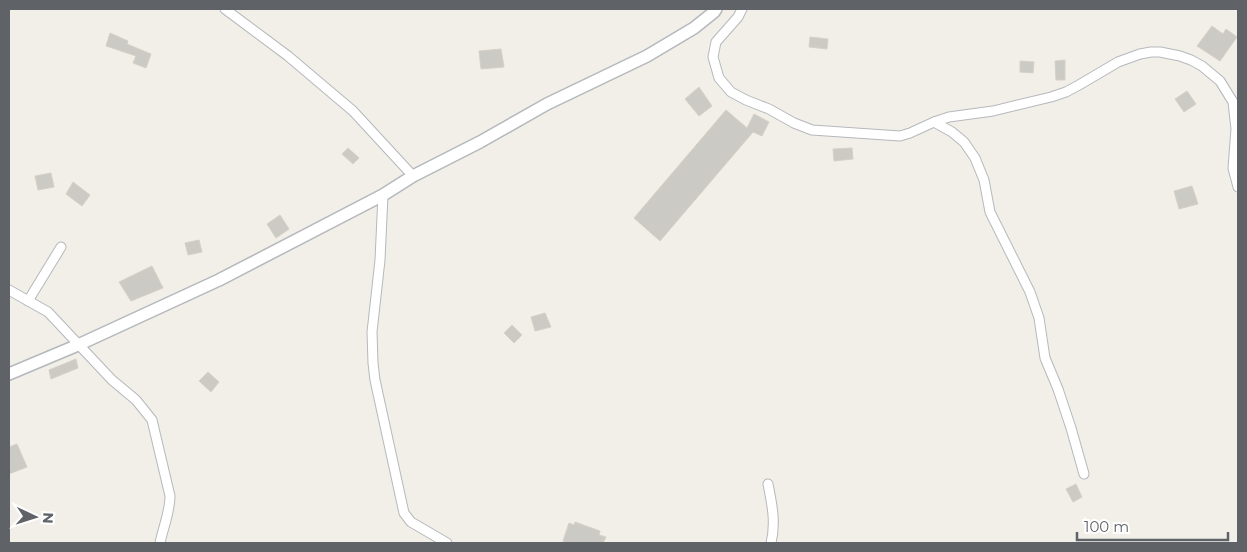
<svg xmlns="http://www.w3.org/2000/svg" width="1247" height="552" viewBox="0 0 1247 552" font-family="Montserrat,sans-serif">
	<rect width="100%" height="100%" fill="#f1efe8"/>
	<g fill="#cccac5" stroke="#d6d1c6">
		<polygon points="1212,26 1223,34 1226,29 1237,37 1220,61 1197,46"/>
		<polygon points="110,33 128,41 127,44 151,54 146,68 133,63 136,56 106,46"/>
		<polygon points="810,37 828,39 827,49 809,47"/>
		<polygon points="501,49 504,67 481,69 479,51"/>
		<polygon points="1065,60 1065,80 1056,80 1055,61"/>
		<polygon points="1020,61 1034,62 1033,73 1020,72"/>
		<polygon points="699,87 712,106 699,116 685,99"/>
		<polygon points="1187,91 1196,104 1184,112 1175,99"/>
		<polygon points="726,110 747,128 754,114 769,122 762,136 753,132 660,241 634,218"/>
		<polygon points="348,148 359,158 353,164 342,154"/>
		<polygon points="852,148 853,159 834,161 833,149"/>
		<polygon points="51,173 54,187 38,190 35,176"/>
		<polygon points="73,182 90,195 82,206 66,194"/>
		<polygon points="1192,186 1198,204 1179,209 1174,191"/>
		<polygon points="280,215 289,229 276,238 267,224"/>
		<polygon points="199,240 202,252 188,255 185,243"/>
		<polygon points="152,266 163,288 131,301 119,282"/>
		<polygon points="545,313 551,327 535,331 531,317"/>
		<polygon points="512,325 522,335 514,343 504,333"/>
		<polygon points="76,359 78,368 51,379 49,370"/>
		<polygon points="208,372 219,382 211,392 199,381"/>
		<polygon points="17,444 27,467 9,474 9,447"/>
		<polygon points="1076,484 1082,497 1073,502 1066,489"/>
		<polygon points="575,522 600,531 599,535 606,537 603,543 568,543 563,541 569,523 574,525"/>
	</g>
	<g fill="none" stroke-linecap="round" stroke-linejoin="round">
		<g stroke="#b5b8bc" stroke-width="11">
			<g id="minor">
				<polyline points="225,9 288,56 353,111 413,176"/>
				<polyline points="742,9 738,17 716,42 713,57 719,78 731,92 746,100 769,109 794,123 812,130 900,136 910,133 934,122 949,117 993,111 1051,97 1066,92 1079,85 1118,62 1140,54 1151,52 1160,52 1180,56 1191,60 1202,66 1220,81 1233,102 1236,129 1233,168 1238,187"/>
				<polyline points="934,122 952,132 964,142 975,158 984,180 990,212 1030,292 1039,318 1045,358 1058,389 1071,428 1084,474"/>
				<polyline points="383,195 380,260 372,332 373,363 375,380 404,513 411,522 447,543"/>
				<path d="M9 290 48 312 112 380 136 400 152 420 170 496C170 512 163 528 160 543"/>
				<polyline points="28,301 61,247"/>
				<path d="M768 484C772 504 776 523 771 543"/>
			</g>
		</g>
		<g stroke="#b5b8bc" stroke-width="14">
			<polyline id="tertiary" points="9,374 78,345 219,280 383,195 413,176 480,142 547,104 647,56 694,28 714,12 716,9"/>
		</g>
		<use href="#minor" stroke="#fff" stroke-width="9"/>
		<use href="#tertiary" stroke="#fff" stroke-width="11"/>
	</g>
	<rect width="1247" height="552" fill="none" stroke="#5f6368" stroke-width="20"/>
	<g transform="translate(35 517) rotate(94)" stroke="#ffffff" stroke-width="4" paint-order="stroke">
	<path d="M0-4L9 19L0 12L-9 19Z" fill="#5f6368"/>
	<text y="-8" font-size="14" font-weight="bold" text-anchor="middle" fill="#5f6368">N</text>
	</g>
	<path d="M1077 532v8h151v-8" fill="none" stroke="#5f6368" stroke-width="2.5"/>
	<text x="1084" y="532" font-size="15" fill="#5f6368" stroke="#ffffff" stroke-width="4" paint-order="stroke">100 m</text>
</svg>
